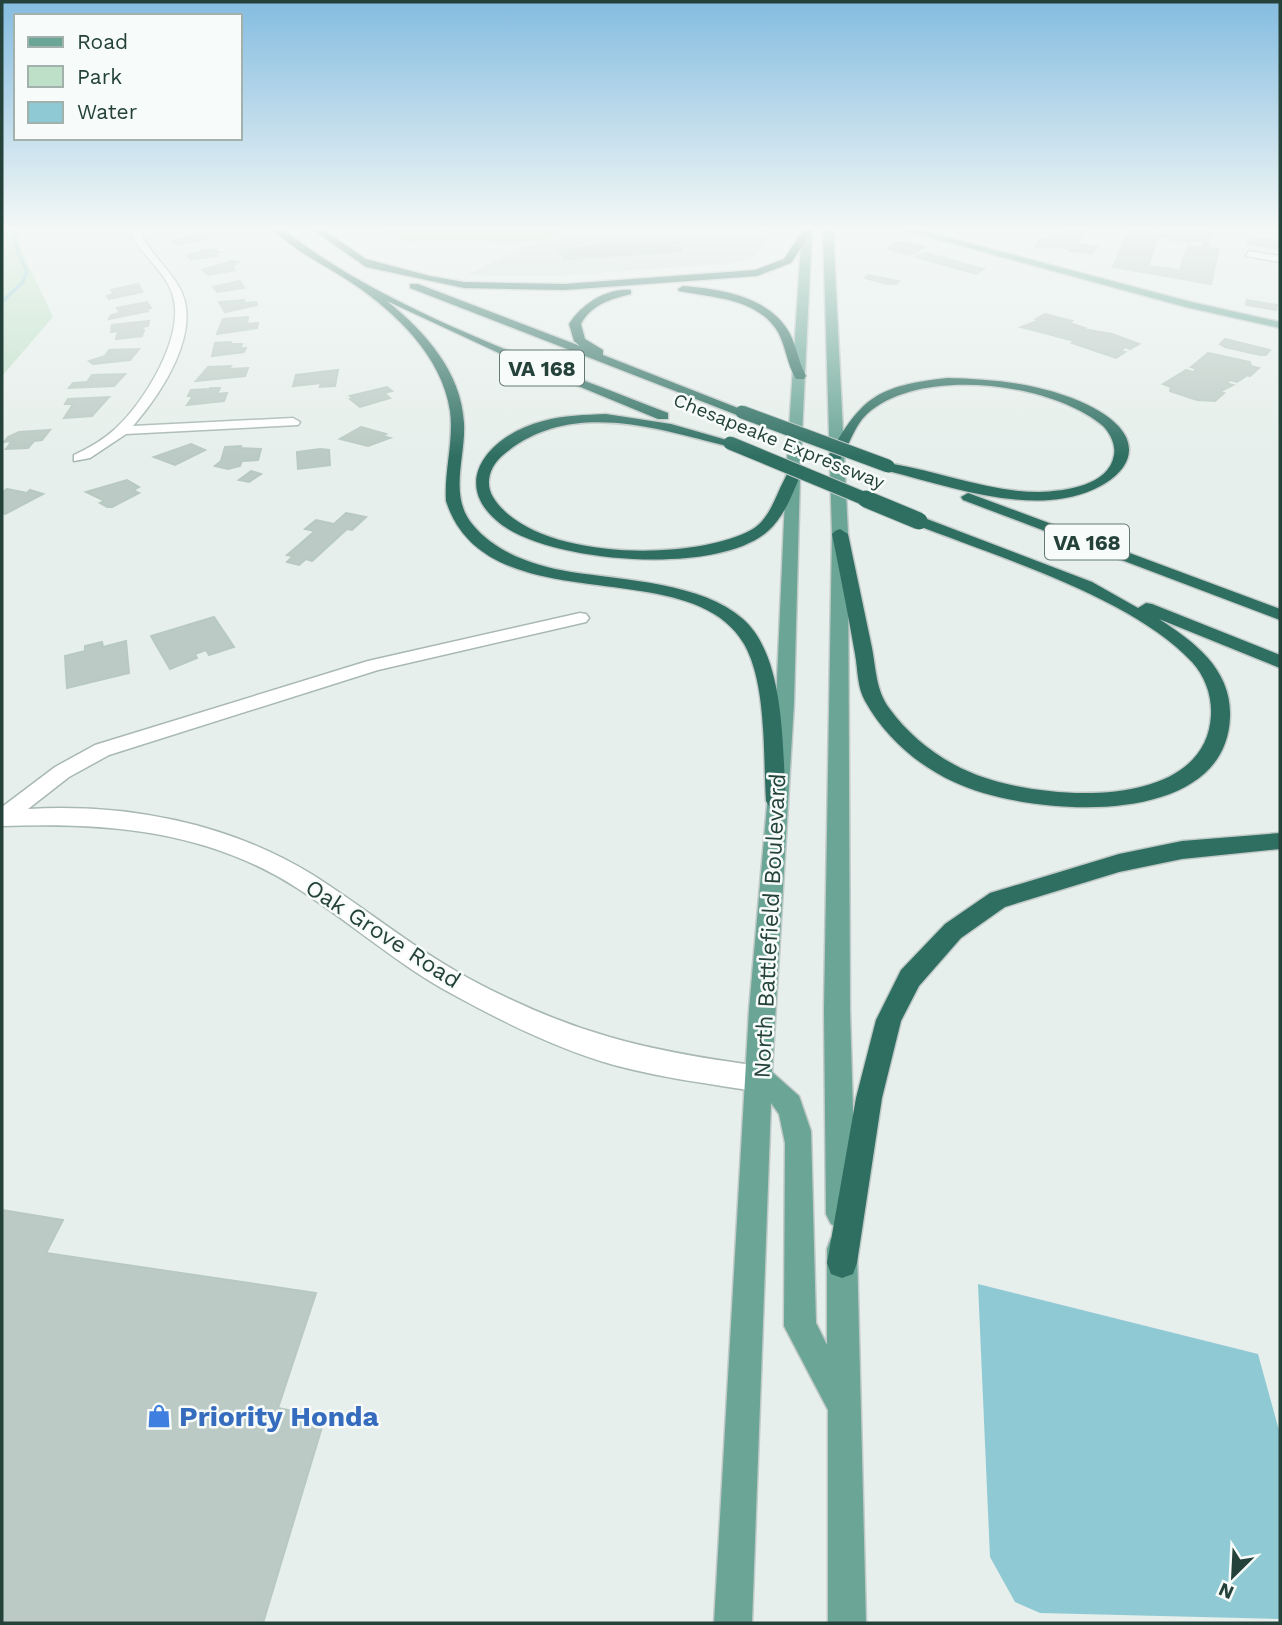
<svg xmlns="http://www.w3.org/2000/svg" width="1282" height="1625" viewBox="0 0 1282 1625" font-family="'Work Sans',sans-serif">
	<rect width="100%" height="100%" fill="#e6efeb"/>
	<polygon fill="#d4dfda" points="569,229 782,229 781,236 771,240 750,259 725,264 552,276 467,275 512,252"/>
	<g fill="#bfe0c8">
		<polygon points="2,229 18,229 16,231 21,235 17,241 53,317 2,376"/>
		<polygon points="382,229 564,229 544,240 518,243 455,240 404,242"/>
	</g>
	<polygon fill="#8ec9d4" points="978,1284 1258,1354 1280,1434 1280,1619 1040,1613 1015,1602 990,1557"/>
	<g fill="none" stroke-linecap="round" stroke-linejoin="round">
		<polyline stroke="#8ec9d4" stroke-width="3.5" points="2,302 23,282 27,271 19,255 13,229"/>
	</g>
	<g fill="#bbcac4" stroke="#b8c9c2" stroke-width="2" fill-rule="evenodd">
		<polygon points="1065,229 1086,230 1078,244 1097,247 1092,254 1069,251 1071,248 1036,246 1041,238 1057,240 1051,238 1054,234 1060,236"/>
		<path d="M1146 229H1189L1216 235 1208 240 1209 248 1219 249 1211 284 1113 267 1129 231 1141 233ZM1154 229 1165 232 1159 236 1178 242 1204 241 1202 247 1188 245 1180 270 1148 266 1158 237 1149 236 1148 232Z"/>
		<polygon points="204,234 208,239 176,245 172,241"/>
		<polygon points="1251,237 1279,241 1280,249 1247,244"/>
		<polygon points="679,242 682,251 598,257 564,259 559,250 625,243 625,245"/>
		<polygon points="897,242 903,242 925,247 910,255 888,249"/>
		<polygon points="211,249 220,252 215,253 217,256 191,260 187,255"/>
		<polygon points="925,253 984,269 976,274 916,257"/>
		<polygon points="232,261 239,262 232,267 235,270 208,275 202,270"/>
		<polygon points="868,275 899,281 896,284 886,284 865,278"/>
		<polygon points="240,281 244,288 217,292 213,287"/>
		<polygon points="139,284 142,292 109,299 107,296 114,294 111,290"/>
		<polygon points="244,300 245,303 256,302 257,305 225,312 219,302"/>
		<polygon points="1247,300 1277,305 1276,310 1246,305"/>
		<polygon points="147,302 151,308 147,309 148,311 109,319 111,315 120,313 117,308"/>
		<polygon points="1045,314 1072,321 1069,323 1085,328 1083,329 1112,334 1139,344 1130,349 1126,347 1120,351 1125,352 1116,358 1072,343 1075,341 1021,327 1040,320 1036,319"/>
		<polygon points="248,317 247,324 258,323 257,328 217,334 223,319"/>
		<polygon points="149,321 148,326 140,327 144,330 142,336 116,339 118,331 111,332 112,325"/>
		<polygon points="1225,339 1270,350 1266,355 1260,355 1225,347 1220,344"/>
		<polygon points="231,342 230,344 242,344 240,348 246,348 244,352 212,356 215,343"/>
		<polygon points="139,349 130,360 93,364 89,361 105,356 109,350"/>
		<polygon points="1208,353 1250,362 1251,366 1259,368 1250,376 1244,374 1246,376 1237,382 1231,380 1226,383 1233,385 1219,392 1224,393 1215,401 1197,400 1170,391 1171,387 1163,384 1186,370 1193,372 1197,369 1191,367"/>
		<polygon points="231,366 229,369 248,368 245,376 196,381 208,367"/>
		<polygon points="338,370 335,386 320,387 321,383 293,386 296,375"/>
		<polygon points="125,374 114,386 69,388 73,383 87,382 92,375"/>
		<polygon points="387,387 392,391 384,393 390,398 360,407 350,399 353,398 350,396"/>
		<polygon points="210,388 220,388 217,394 227,393 224,401 187,405 193,396 188,396 191,390 207,389 205,392 208,392"/>
		<polygon points="109,397 92,416 64,418 73,404 65,404 68,399"/>
		<polygon points="361,427 386,434 382,436 390,438 368,446 340,439"/>
		<polygon points="50,430 42,440 34,441 28,448 6,449 12,441 4,442 8,437 19,432"/>
		<polygon points="191,444 205,450 175,465 154,457"/>
		<polygon points="241,446 240,448 261,449 258,460 242,461 240,466 228,469 215,466 221,461 225,447"/>
		<polygon points="320,449 329,450 330,465 298,469 297,452"/>
		<polygon points="251,471 261,474 249,482 239,480"/>
		<polygon points="127,480 139,487 133,490 139,493 112,507 107,507 100,503 105,501 86,492"/>
		<polygon points="7,489 27,493 30,490 43,494 5,514 2,512 2,492"/>
		<polygon points="346,513 366,517 352,530 347,529 312,561 306,559 299,565 287,562 293,556 287,555 315,531 305,529 316,520 334,524"/>
		<polygon points="214,617 234,647 209,655 206,650 195,654 197,658 170,669 151,636"/>
		<polygon points="126,641 129,673 67,688 65,656 85,651 85,646 102,642 103,647"/>
		<polygon points="2,1210 63,1220 46,1253 316,1293 278,1408 325,1417 263,1623 2,1623"/>
	</g>
	<g fill="none" stroke-linecap="round" stroke-linejoin="round">
		<g stroke="#a8b8b2" stroke-width="3">
			<g id="minor">
				<path d="M129 229H139C148 252 167 266 179 287 204 330 161 394 133 426L293 418 300 422 298 425 126 434 90 458 74 461V455C89 448 103 440 115 429 144 403 185 337 173 296 166 271 139 254 129 229Z"/>
				<polygon points="1249,251 1280,256 1280,262 1246,256"/>
				<path d="M580 613 586 614 589 618 586 622 378 670 109 755 69 777 28 809C126 803 229 823 313 875 365 908 413 948 468 978 570 1033 646 1051 760 1066L769 1070 773 1079 769 1088 760 1092C711 1084 662 1078 614 1065 558 1049 505 1023 454 995 398 965 350 922 297 888 207 830 106 822 2 826V807L55 767 95 745 368 661Z"/>
			</g>
		</g>
		<g stroke="#c2cac8" stroke-width="3">
			<g id="major">
				<polygon points="802,229 812,229 800,476 794,703 772,1072 799,1096 811,1131 816,1323 827,1345 827,1249 831,1238 842,1234 853,1238 857,1249 866,1623 828,1623 828,1410 784,1326 785,1143 779,1114 771,1103 752,1623 714,1623 749,1010 776,703 786,476"/>
				<polygon points="823,229 833,229 848,534 850,1010 856,1214 851,1224 841,1229 831,1224 826,1214 824,1010 832,534"/>
				<polygon points="900,229 915,229 1191,302 1280,322 1280,328 1186,307"/>
			</g>
		</g>
		<g stroke="#c2cac8" stroke-width="3">
			<g id="highway">
				<path d="M273 229H283C385 311 545 364 668 413V419H658L503 355 387 301C425 332 461 371 464 423 466 457 448 496 473 525 497 554 536 566 571 572 623 580 703 583 743 619 786 657 782 749 786 801L783 806H769L766 801C763 755 767 684 744 644 690 550 486 626 446 501 444 471 454 441 450 411 442 356 395 312 352 283 325 265 295 252 273 229Z"/>
				<polygon points="312,229 322,229 366,259 430,276 464,282 564,284 755,270 784,259 804,229 812,231 791,263 757,276 564,290 464,288 366,267"/>
				<path d="M410 284H418L580 346 574 341 569 324C582 304 606 288 631 290V294C610 299 591 305 581 324L585 339 603 350V355L748 412 737 415 410 288Z"/>
				<path d="M683 286C721 289 771 297 790 334 797 348 799 363 806 376L804 379H796C787 364 786 347 778 332 757 298 714 298 679 291L678 289Z"/>
				<path d="M947 378C995 379 1044 384 1088 405 1169 445 1116 495 1050 500 997 504 940 484 888 471L886 468 893 464C942 472 989 492 1039 492 1065 491 1109 486 1114 455 1116 445 1110 433 1103 426 1051 382 919 366 867 414 854 426 849 446 840 460L828 457C862 396 878 386 947 378Z"/>
				<path d="M606 414 671 424 737 443 730 447C655 428 569 399 503 455 491 465 484 482 493 497 532 561 692 562 751 530 772 518 776 492 788 473L800 476C792 495 784 517 768 531 718 576 554 563 502 525 446 483 491 434 543 421 564 415 585 415 606 414Z"/>
				<polygon points="968,493 1280,609 1280,620 963,500 961,497"/>
				<path d="M919 516 1092 582 1138 608 1146 603 1152 604 1280 655V668L1159 619C1195 642 1232 670 1230 717 1226 833 1025 816 954 782 917 765 885 737 865 701 857 687 858 670 855 654 848 614 840 574 832 534L835 531 840 529 848 534C856 572 864 610 872 648 876 669 876 690 889 708 910 737 940 760 972 773 1035 800 1206 815 1211 715 1212 696 1205 676 1192 662 1133 598 995 556 914 524V518Z"/>
				<polygon points="1280,833 1280,849 1182,859 1119,872 1005,907 961,938 919,986 901,1021 882,1098 857,1263 853,1274 842,1278 831,1274 827,1263 856,1098 876,1020 901,970 945,924 990,893 1119,854 1182,841"/>
			</g>
		</g>
		<use href="#minor" fill="#fff" fill-rule="evenodd"/>
		<use href="#major" fill="#6aa596" fill-rule="evenodd"/>
		<use href="#highway" fill="#2f6f62" fill-rule="evenodd"/>
		<g stroke="#c2cac8" stroke-width="15" stroke-linecap="butt">
			<g id="highway-bridge-far1">
				<polyline points="742,412 888,466"/>
				<polyline points="730,443 870,501"/>
			</g>
		</g>
		<g stroke="#c2cac8" stroke-width="19" stroke-linecap="butt">
			<polyline id="highway-bridge" points="866,499 919,521"/>
		</g>
		<use href="#highway-bridge-far1" stroke="#2f6f62" stroke-width="13"/>
		<use href="#highway-bridge" stroke="#2f6f62" stroke-width="17"/>
	</g>
	<linearGradient id="sky" x2="0" y2="1"><stop stop-color="#84bce0"/><stop offset="0.5" stop-color="#f4f8f6"/><stop offset="1" stop-color="#f4f8f6" stop-opacity="0"/></linearGradient>
	<rect width="1282" height="457" fill="url(#sky)"/>
	<defs>
		<g id="shop-bare" transform="scale(1.89)"><path d="M-5-2.5h2.3a2.7 3.5 0 0 1 5.4 0H5L5.5 6h-11ZM-1.5-2.5h3a1.5 2.3 0 0 0-3 0Z" fill="#3f7fe0" stroke="#f7fbf9" stroke-width="2.5" paint-order="stroke"/></g>
	</defs>
	<g fill-rule="evenodd">
		<use href="#shop-bare" x="159" y="1416"/>
	</g>
	<g text-anchor="middle" dominant-baseline="central" stroke-width="5" stroke-linejoin="round" paint-order="stroke">
		<g font-size="19" fill="#24423a" stroke="#f7fbf9">
			<text transform="translate(779 441) rotate(22)">Chesapeake Expressway</text>
		</g>
		<g fill="#f7fbf9" stroke="#637a73" stroke-width="2">
			<rect x="500" y="350.5" width="84" height="35" rx="5"/>
			<rect x="1045" y="524.5" width="84" height="35" rx="5"/>
		</g>
		<g font-size="21" font-weight="bold" fill="#24423a">
			<text x="542" y="368">VA 168</text>
			<text x="1087" y="542">VA 168</text>
		</g>
		<g font-size="23" fill="#24423a" stroke="#f7fbf9">
			<text transform="translate(770 926) rotate(-87)">North Battlefield Boulevard</text>
			<text transform="translate(383 934) rotate(33)">Oak Grove Road</text>
		</g>
		<g font-size="28" font-weight="bold" fill="#366cbe" stroke="#f7fbf9" text-anchor="start">
			<text x="179" y="1416">Priority Honda</text>
		</g>
	</g>
	<rect width="1282" height="1625" fill="none" stroke="#24423a" stroke-width="7"/>
	<rect x="14" y="14" width="228" height="126" fill="#f7fbf9" stroke="#a3b1ad" stroke-width="2"/>
	<rect x="28" y="37" width="35" height="10" fill="#6aa596" stroke="#a3b1ad" stroke-width="2"/>
	<text x="77" y="49" font-size="21" fill="#24423a">Road</text>
	<rect x="28" y="66" width="35" height="21" fill="#bfe0c8" stroke="#a3b1ad" stroke-width="2"/>
	<text x="77" y="84" font-size="21" fill="#24423a">Park</text>
	<rect x="28" y="102" width="35" height="21" fill="#8ec9d4" stroke="#a3b1ad" stroke-width="2"/>
	<text x="77" y="119" font-size="21" fill="#24423a">Water</text>
	<g transform="translate(1233 1576) rotate(204)" stroke="#f7fbf9" stroke-width="5" paint-order="stroke">
	<path d="M0-5L12 26L0 18L-12 26Z" fill="#24423a"/>
	<text y="-10" font-size="19" font-weight="bold" text-anchor="middle" fill="#24423a">N</text>
	</g>
</svg>
